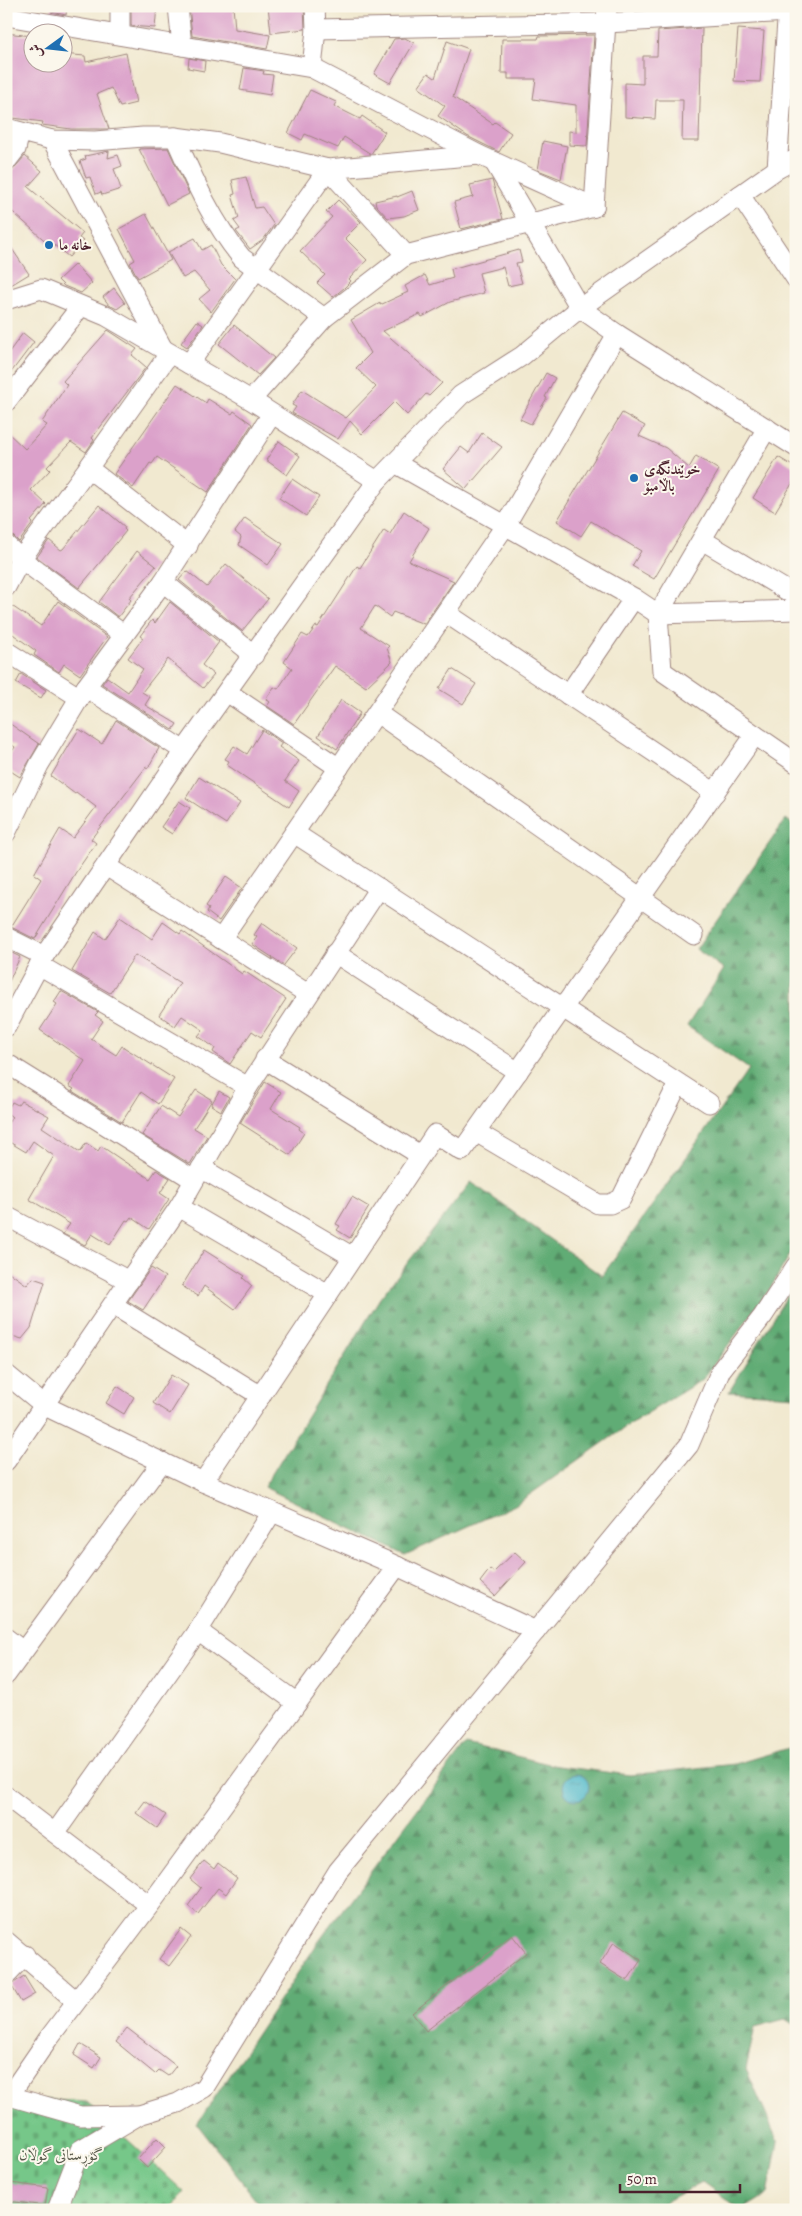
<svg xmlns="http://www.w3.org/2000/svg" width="802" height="2216" viewBox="0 0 802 2216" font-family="Alegreya,Amiri,serif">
	<defs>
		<pattern id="forest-firs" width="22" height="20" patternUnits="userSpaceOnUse" patternTransform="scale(1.25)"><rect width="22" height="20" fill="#60ac75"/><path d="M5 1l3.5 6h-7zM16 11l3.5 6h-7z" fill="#518b60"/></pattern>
		<pattern id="cemetery-stones" width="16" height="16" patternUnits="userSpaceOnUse" patternTransform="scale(1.25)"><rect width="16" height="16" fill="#76c789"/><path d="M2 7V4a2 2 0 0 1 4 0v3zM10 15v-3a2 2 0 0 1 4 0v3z" fill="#68aa76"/></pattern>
		<pattern id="water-ripples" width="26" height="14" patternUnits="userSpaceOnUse" patternTransform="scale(1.25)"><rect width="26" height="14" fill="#4cb7c9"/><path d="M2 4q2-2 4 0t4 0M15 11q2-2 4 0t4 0" fill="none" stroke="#4194a3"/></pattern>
	</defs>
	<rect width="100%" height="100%" fill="#fbf7ec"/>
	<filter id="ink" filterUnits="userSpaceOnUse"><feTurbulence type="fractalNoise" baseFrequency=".02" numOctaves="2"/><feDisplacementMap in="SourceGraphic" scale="10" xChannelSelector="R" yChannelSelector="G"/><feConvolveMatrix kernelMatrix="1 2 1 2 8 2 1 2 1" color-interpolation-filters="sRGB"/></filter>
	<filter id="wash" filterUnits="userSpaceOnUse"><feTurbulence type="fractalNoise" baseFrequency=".0096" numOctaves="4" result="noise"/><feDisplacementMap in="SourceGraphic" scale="20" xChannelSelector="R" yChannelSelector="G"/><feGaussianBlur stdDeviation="1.12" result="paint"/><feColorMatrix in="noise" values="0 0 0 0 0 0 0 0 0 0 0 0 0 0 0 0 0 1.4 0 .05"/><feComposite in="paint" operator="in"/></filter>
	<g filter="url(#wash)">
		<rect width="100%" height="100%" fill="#f1e9d0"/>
		<g fill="url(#forest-firs)" stroke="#556650">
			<polygon points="786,819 796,827 796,1244 770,1289 703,1379 630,1424 515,1505 405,1555 264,1487 380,1298 471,1182 602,1276 749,1069 687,1026 724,969 696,949"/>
			<polygon points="794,1284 796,1396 729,1392"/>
			<polygon points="466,1744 557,1766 630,1775 735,1764 796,1746 796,2026 785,2019 755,2027 746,2069 778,2142 768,2194 742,2210 702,2182 658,2206 655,2210 264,2210 197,2124 319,1941"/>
		</g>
		<polygon fill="url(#cemetery-stones)" stroke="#60735a" points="6,2097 87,2102 184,2192 169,2210 6,2210"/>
		<circle fill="url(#water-ripples)" stroke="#4b6b7a" cx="576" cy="1787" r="13"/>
		<g id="blocks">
			<g fill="#dba1ca">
				<polygon points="52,6 67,6 66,15 51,12"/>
				<polygon points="131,6 157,6 155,28 131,26"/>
				<polygon points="189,6 233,6 235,29 270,35 267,49 192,36"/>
				<polygon points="268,6 304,6 305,29 271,33"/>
				<polygon points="564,6 596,6 595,12 564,13"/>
				<polygon points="702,28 699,141 682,141 683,100 656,100 655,119 625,117 625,83 643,84 643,56 657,56 658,31"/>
				<polygon points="738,29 764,31 760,82 734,81"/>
				<polygon points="6,33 32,36 32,62 62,62 62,54 85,56 86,62 126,53 136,103 120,107 111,88 97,94 109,129 71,129 42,125 43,122 6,117"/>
				<polygon points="594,35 587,146 569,145 569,131 576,132 576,105 533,99 536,79 508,79 508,73 501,73 502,39 538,39 539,36"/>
				<polygon points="405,38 414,43 390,83 374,74 394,39"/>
				<polygon points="447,41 469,49 453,97 493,124 495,122 511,133 499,152 467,136 438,116 445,106 418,87 428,73 435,78"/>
				<polygon points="189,58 205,61 204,71 188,68"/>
				<polygon points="244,68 264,71 263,74 273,75 270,95 240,90"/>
				<polygon points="310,90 336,102 334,106 360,119 362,116 385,132 371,154 344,137 338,148 305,134 302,140 288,133"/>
				<polygon points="543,141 567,146 561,179 538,170"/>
				<polygon points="168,148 189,194 167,205 139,149"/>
				<polygon points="109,151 108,158 118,155 122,166 114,169 121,189 102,195 101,192 96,194 90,177 86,178 80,161 86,159 85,156"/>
				<polygon points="25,156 42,171 28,187 83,233 79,238 83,241 69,257 53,244 51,246 6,206 6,177"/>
				<polygon points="246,177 255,208 262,207 274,225 263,240 250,249 236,231 240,229 234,221 239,218 232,195 235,194 232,180"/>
				<polygon points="492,180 503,219 461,229 454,202 473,197 470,185"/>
				<polygon points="412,191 419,210 404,216 388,218 376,205 375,201 397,196 397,197"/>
				<polygon points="338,200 361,222 345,238 367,260 349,279 351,281 344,288 333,297 317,283 325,275 300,251 332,217 326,212"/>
				<polygon points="146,214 171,260 138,278 130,263 135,260 119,229"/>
				<polygon points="195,238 202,250 211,245 221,265 235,279 211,312 199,299 210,290 194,272 183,278 168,252"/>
				<polygon points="6,240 29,274 6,288"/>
				<polygon points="519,250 522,262 516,263 522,283 508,286 503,267 479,273 484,293 450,302 422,317 420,314 383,331 442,383 429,396 426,394 407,415 394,402 362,434 350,421 338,439 292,413 296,407 292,405 302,390 346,418 376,387 356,368 371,353 351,320 380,303 380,305 408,292 405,286 425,275 430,285 453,278 451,269"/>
				<polygon points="75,264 92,283 81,293 64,286 58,280"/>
				<polygon points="114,288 125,303 117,309 109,305 103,297"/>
				<polygon points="197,321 203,325 187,347 181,343"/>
				<polygon points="234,325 274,358 258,375 219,344"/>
				<polygon points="108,330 137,349 132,355 146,367 92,438 94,440 86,452 71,442 47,467 50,470 31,490 46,504 31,521 33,523 19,542 13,536 6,534 6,431 25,449 47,425 42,422 67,385 63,381"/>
				<polygon points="23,333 34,342 6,379 6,349 9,352"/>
				<polygon points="546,373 555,378 545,397 547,398 531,424 520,419"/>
				<polygon points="177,384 206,403 208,399 232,414 234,411 252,424 208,492 157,457 152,464 150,463 133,488 114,474"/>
				<polygon points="622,413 645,426 639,436 666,448 689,468 696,456 719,470 654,579 632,566 641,551 591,521 581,536 557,521"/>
				<polygon points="482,433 502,447 466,489 443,469 461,447 469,453"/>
				<polygon points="279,441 300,456 287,475 266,460"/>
				<polygon points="778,457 796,468 796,477 775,512 753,498"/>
				<polygon points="292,479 319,497 306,516 279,498"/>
				<polygon points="99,505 125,527 124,529 126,531 79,588 37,557 49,540 61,550 63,549"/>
				<polygon points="404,511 429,528 409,561 454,581 424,624 393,612 390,617 375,606 361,628 389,646 387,648 392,662 366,687 335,666 294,724 267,706 270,702 266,699 274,687 278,689 292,668 284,662 302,634 308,637 316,626 318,627 357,566 360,568 384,530 390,534"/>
				<polygon points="245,518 283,544 268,565 239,545 241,537 235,532"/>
				<polygon points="137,551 156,566 129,598 131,600 118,617 99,602"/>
				<polygon points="226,564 268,599 242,631 179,580 187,571 207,587"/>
				<polygon points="58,601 107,637 80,675 64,664 59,672 34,655 36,651 6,629 6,602 41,626"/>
				<polygon points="170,602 219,642 202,665 214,675 203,688 168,659 142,692 150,697 145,705 177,724 173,730 102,684 107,677 128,692 143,669 128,658 143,638 140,636 152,620 155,623"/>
				<polygon points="452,669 476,684 463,704 439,689"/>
				<polygon points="21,674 46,690 41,698 16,683"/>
				<polygon points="341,700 360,713 337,749 318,736"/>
				<polygon points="116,720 159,748 148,768 146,767 91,839 96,843 76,872 35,939 11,927 41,879 34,874 60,829 73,838 96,807 76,792 75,794 51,776 79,729 102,744"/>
				<polygon points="6,721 39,744 20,777 6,768 6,760 15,747 6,741"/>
				<polygon points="262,730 282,743 279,747 299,761 285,781 299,791 289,807 227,765 229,761 225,759 234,746 247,754"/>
				<polygon points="199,777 240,803 226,824 186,798"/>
				<polygon points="179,801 190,808 172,834 161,827"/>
				<polygon points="226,877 242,888 219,921 207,912 209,908 206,906"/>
				<polygon points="120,917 152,939 163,922 180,934 182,931 242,974 244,971 286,999 261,1037 252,1031 230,1064 213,1052 215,1048 198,1036 203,1030 182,1016 175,1026 159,1015 180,983 135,955 110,993 72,971 95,932 105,939"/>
				<polygon points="262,923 297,948 284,965 252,944 257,937 254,935"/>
				<polygon points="6,950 20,957 6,988"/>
				<polygon points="61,991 98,1012 95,1015 103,1021 91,1039 116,1055 122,1046 174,1079 158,1104 141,1092 122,1122 72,1091 74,1089 69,1086 85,1061 40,1030 57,1004 54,1002"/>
				<polygon points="265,1082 281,1092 271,1109 300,1127 299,1129 304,1133 290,1155 240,1123"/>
				<polygon points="196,1090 212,1100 194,1128 207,1136 190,1164 142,1135 161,1106 178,1117"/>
				<polygon points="219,1091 229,1097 221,1111 211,1105"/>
				<polygon points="21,1101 49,1116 42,1127 80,1152 86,1143 98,1151 101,1146 150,1179 156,1170 170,1178 160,1193 169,1199 149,1229 131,1217 128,1221 126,1220 110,1245 92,1234 85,1245 63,1234 70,1224 29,1199 54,1156 33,1141 26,1152 6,1140 6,1126 12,1117 6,1112 12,1102 18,1105"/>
				<polygon points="352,1197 369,1207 350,1238 337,1230 340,1226 336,1224"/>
				<polygon points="204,1250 245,1276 243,1278 252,1286 235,1309 204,1286 198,1296 182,1286"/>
				<polygon points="151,1268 165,1277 143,1310 128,1301"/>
				<polygon points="6,1270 27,1285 33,1278 45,1282 31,1328 22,1339 6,1334"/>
				<polygon points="171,1375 188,1385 170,1414 153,1403"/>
				<polygon points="117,1386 134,1397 124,1414 106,1403"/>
				<polygon points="515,1552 526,1562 495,1596 480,1582 490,1569 494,1572"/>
				<polygon points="145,1801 166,1815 157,1828 136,1813"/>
				<polygon points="204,1861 214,1869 218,1863 237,1878 226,1894 218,1888 198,1914 188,1906 201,1888 190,1879"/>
				<polygon points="181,1929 191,1937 169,1966 159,1959"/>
				<polygon points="512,1935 526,1953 426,2031 412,2013"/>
				<polygon points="614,1942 641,1960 627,1981 600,1964"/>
				<polygon points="24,1976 35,1994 21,2002 11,1985"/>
				<polygon points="127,2028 176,2066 168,2076 159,2070 155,2074 116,2042"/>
				<polygon points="80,2044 101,2057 94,2068 74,2055"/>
				<polygon points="157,2138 166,2147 147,2168 138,2159"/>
				<polygon points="11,2183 48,2188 45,2206 8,2201"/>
			</g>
		</g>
	</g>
	<g filter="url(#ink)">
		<use href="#blocks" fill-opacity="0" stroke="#9e847e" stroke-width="1"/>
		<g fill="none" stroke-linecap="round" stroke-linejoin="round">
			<g stroke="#9e847e" stroke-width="21">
				<g id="minor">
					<polyline points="178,6 182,46"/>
					<polyline points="6,16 312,68 479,155 594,207"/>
					<polyline points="316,29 607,23 788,12"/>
					<polyline points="120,35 120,6"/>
					<polyline points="312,68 316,29 315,6"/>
					<polyline points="6,128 52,140 95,141 143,137 175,137 220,143 328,169 479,155"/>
					<path d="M175 137C194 180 212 222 242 258L324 318"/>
					<polyline points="52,140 163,349"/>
					<polyline points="6,162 16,149 20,132"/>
					<polyline points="494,162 580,308 617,334 796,447"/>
					<polyline points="777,169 788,6"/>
					<polyline points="740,195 796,279"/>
					<polyline points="594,207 607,6"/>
					<polyline points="6,300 41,289 106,316 251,400 377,481"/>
					<polyline points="189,364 328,169 406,255"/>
					<polyline points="251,400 324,318 406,255 594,207"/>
					<polyline points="6,402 81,306"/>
					<polyline points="767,428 658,614 662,671 796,763"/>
					<polyline points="395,463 634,598 658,614 796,610"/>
					<polyline points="88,468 188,546"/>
					<polyline points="702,540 796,596"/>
					<polyline points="6,545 21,559 124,635"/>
					<polyline points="163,582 254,655"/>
					<polyline points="6,587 21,559 88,468 169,354"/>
					<polyline points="446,613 715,793"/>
					<polyline points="6,651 80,698"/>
					<polyline points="86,687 184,751"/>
					<polyline points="227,692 339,768"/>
					<polyline points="568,695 634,598"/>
					<polyline points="377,713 694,935"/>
					<polyline points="6,833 39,765 86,687 163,582 272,414"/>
					<polyline points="294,833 709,1103"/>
					<polyline points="106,866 308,994"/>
					<polyline points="6,937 44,956"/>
					<polyline points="221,939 505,526 617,334"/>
					<polyline points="335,953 518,1072"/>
					<polyline points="39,965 248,1087"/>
					<polyline points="6,1027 44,956 184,751 377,481 461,395 522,356 580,308 777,169 796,159"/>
					<polyline points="265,1059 420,1155"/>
					<polyline points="6,1063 194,1180"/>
					<polyline points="476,1132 598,1204 610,1204 621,1199 678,1084"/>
					<polyline points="201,1168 353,1257"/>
					<polyline points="179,1207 328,1294"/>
					<polyline points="6,1216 129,1281"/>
					<polyline points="113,1305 261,1396"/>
					<polyline points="6,1374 45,1406 203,1482 386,1561 536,1631"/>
					<polyline points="6,1461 179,1207 248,1087 379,888"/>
					<polyline points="203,1482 435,1134 462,1151 755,735"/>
					<polyline points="198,1631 297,1703"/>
					<polyline points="6,1638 23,1651"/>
					<polyline points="6,1675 162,1462"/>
					<polyline points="6,1796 149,1905"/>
					<polyline points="55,1833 198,1631 272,1512"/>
					<polyline points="6,1941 76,2001"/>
					<polyline points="6,1975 25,1955"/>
					<polyline points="6,2095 80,2116 137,2115"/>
					<polyline points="9,2096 48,2039 155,1898 397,1566"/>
					<polyline points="57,2210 80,2150 139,2115 178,2103 204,2088 338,1871 689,1445 721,1370 763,1316 796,1266"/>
				</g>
			</g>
			<use href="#minor" stroke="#fff" stroke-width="19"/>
		</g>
	</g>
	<g fill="#1f6fb2" stroke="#fbf7ec" stroke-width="2">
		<circle cx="49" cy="245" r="5"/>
		<circle cx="634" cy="478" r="5"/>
	</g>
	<g text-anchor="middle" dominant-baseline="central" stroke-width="4" stroke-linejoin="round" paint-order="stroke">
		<g font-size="15" font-weight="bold" fill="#4a1f2b" stroke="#fbf7ec" text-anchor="start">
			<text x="59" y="245">خانه ما</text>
			<text x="644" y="469">خوێندنگەی<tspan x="644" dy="17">باڵامبۆ</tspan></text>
		</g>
		<g font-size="15" fill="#595a4c" stroke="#fbf7ec">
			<text x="61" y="2155">گۆڕستانی گوڵان</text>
		</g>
	</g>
	<rect width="802" height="2216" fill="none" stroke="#fbf7ec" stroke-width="25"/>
	<g transform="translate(48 48) rotate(255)"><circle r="24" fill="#fbf7ec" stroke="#b4a19f"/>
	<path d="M0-4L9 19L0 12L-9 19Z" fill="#1f6fb2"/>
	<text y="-8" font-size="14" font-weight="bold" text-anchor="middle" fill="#4a1f2b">ش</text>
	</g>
	<path d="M620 2184v8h120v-8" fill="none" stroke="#4a1f2b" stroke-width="2.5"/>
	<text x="627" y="2184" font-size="15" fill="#4a1f2b" stroke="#fbf7ec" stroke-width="4" paint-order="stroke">50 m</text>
</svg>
